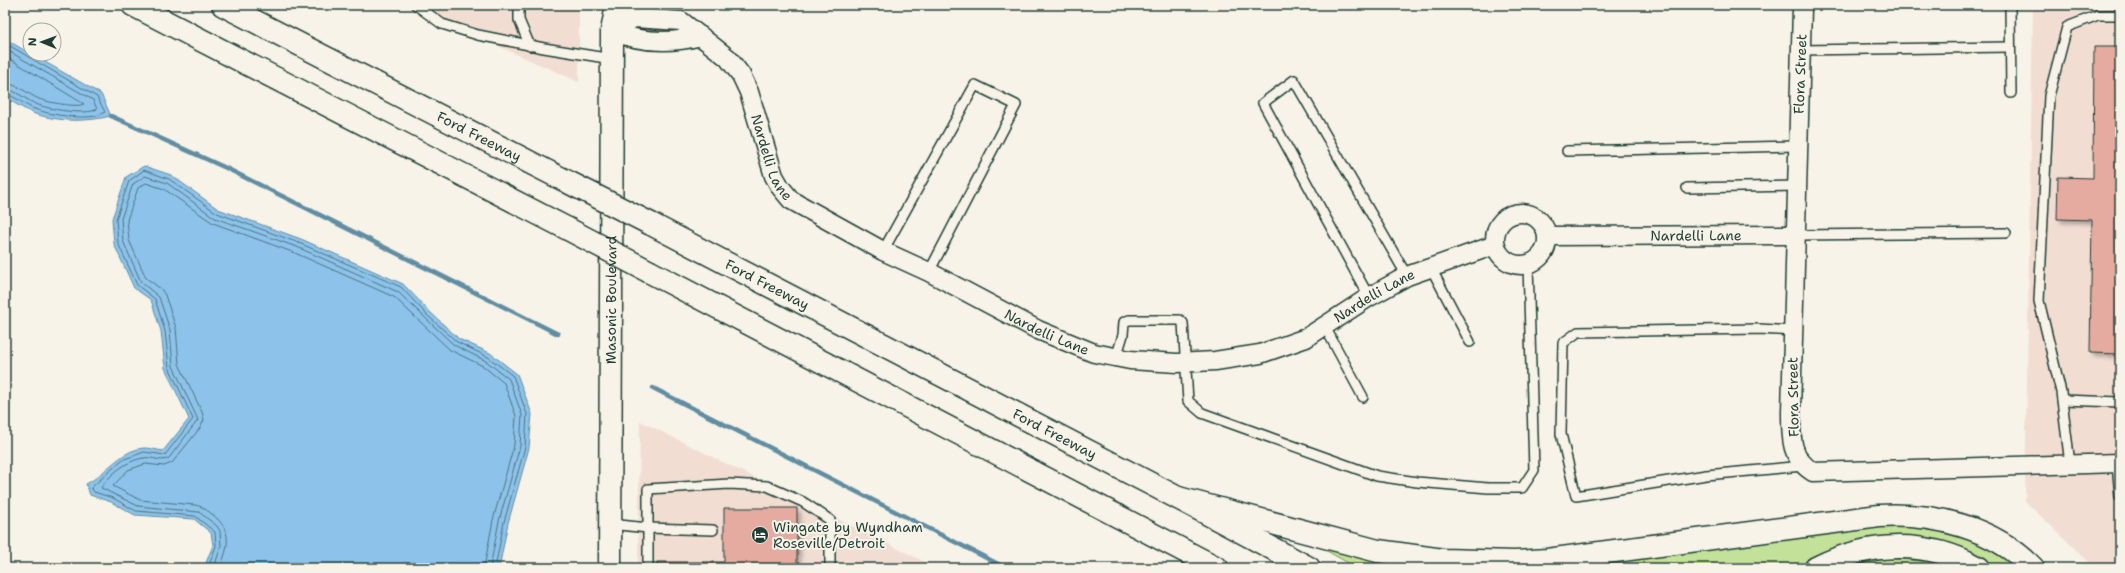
<svg xmlns="http://www.w3.org/2000/svg" width="2125" height="573" viewBox="0 0 2125 573" font-family="'Shantell Sans',sans-serif">
	<defs>
		<filter id="shadow"><feDropShadow dx="3.5" dy="3.5" stdDeviation="2" flood-color="#0004"/></filter>
	</defs>
	<rect width="100%" height="100%" fill="#f7f3e8"/>
	<filter id="ink" filterUnits="userSpaceOnUse"><feTurbulence type="fractalNoise" baseFrequency=".025" numOctaves="2"/><feDisplacementMap in="SourceGraphic" scale="8" xChannelSelector="R" yChannelSelector="G"/><feConvolveMatrix kernelMatrix="1 2 1 2 8 2 1 2 1" color-interpolation-filters="sRGB"/></filter>
	<g filter="url(#ink)">
		<g fill="#f2ddd3">
			<polygon points="406,5 579,5 579,82"/>
			<polygon points="2033,7 2120,7 2120,568 2095,568 2025,501"/>
			<polygon points="640,421 937,568 638,568"/>
		</g>
		<g fill="#c3e199" stroke="#718f66">
			<polygon points="1880,524 1918,525 1974,539 2021,568 1994,568 1969,553 1811,563 1804,568 1549,568"/>
			<polygon points="1329,547 1435,568 1357,568 1327,551"/>
			<polygon points="1902,559 1927,562 1947,568 1846,568 1878,560"/>
		</g>
		<g fill="#8dc3eb" stroke="#618da2">
			<path d="M5 39 101 94 111 116C86 122 60 122 35 114 25 110 15 103 5 98Z"/>
			<path d="M144 166 171 175 218 209 301 239 403 284 430 312 459 339 490 353 517 374 532 414 529 448 508 523 499 568H204L213 545 211 533 194 519 135 515 111 502 90 495 86 484C106 474 120 450 144 448 150 448 157 450 163 451L189 419 165 368 161 331 151 300 134 288 114 244 112 219 126 177Z"/>
		</g>
		<g fill="none" stroke-linecap="round" stroke-linejoin="round">
			<g stroke="#4b737d" stroke-width="1">
				<path d="M5 43 97 97 105 112C93 122 49 115 35 109 25 106 16 96 5 94"/>
				<path d="M5 49 93 100 97 109C87 116 47 109 36 104 26 100 16 90 5 89"/>
				<path d="M5 56 84 104C77 108 47 102 39 99 28 94 17 84 5 83"/>
				<polyline points="208,568 216,546 215,532 195,516 136,511 113,498 94,492 91,488 122,460 144,452 165,455 193,419 169,367 165,331 155,299 137,285 118,243 116,219 129,181 144,170 169,179 217,213 299,243 401,287 427,315 457,342 488,357 513,376 527,414 525,447 504,522 495,568"/>
				<path d="M214 568 221 546 220 531 217 526 199 512 138 506 101 488C109 475 127 460 144 458 153 456 160 463 169 458L198 420 173 366 170 330 159 297 141 282 123 241 121 219 133 184 145 176 167 183 215 218 297 247 398 292 454 345 486 361 509 379 522 415 520 446 499 521 490 568"/>
				<path d="M220 568C229 545 233 531 212 514 206 510 202 506 195 505L140 500 113 486 128 470 145 464 164 466 172 463 200 428 204 420 202 412 179 364 176 328 165 295 161 289 146 278 129 240 127 220 138 188 146 183 164 189 213 223 295 253 394 297 450 350 483 366 504 383 516 416 514 445 493 520 484 568"/>
			</g>
			<g stroke="#618da2" stroke-width="4.5">
				<polyline points="111,116 226,168 558,334"/>
				<polyline points="653,388 1006,568"/>
			</g>
		</g>
		<g fill="#e5aba1" stroke="#1f3d34" filter="url(#shadow)">
			<polygon points="2094,47 2120,47 2120,354 2090,353 2092,220 2057,219 2058,177 2093,178"/>
			<polygon points="724,508 797,508 797,568 657,568 657,562 724,562"/>
		</g>
		<g fill="none" stroke-linecap="round" stroke-linejoin="round">
			<g stroke="#1f3d34" stroke-width="12">
				<g id="service">
					<polyline points="416,5 442,24 478,35 544,48 612,59"/>
					<polyline points="519,5 519,20 530,46"/>
					<polyline points="2010,5 2011,93"/>
					<polyline points="1801,50 2010,47"/>
					<polyline points="1567,151 1798,146"/>
					<polyline points="1687,188 1797,186"/>
					<polyline points="1796,235 2006,233"/>
					<polyline points="883,251 975,85 1016,105 929,272"/>
					<polyline points="1431,268 1470,342"/>
					<polyline points="1369,297 1263,103 1294,80 1407,276"/>
					<polyline points="1325,327 1363,397"/>
					<polyline points="1793,331 1759,329 1578,332 1563,343 1561,434 1576,496 1706,475 1803,466"/>
					<polyline points="1116,358 1123,335 1124,322 1129,320 1180,320 1183,323 1188,401 1202,413 1377,476 1417,482 1488,488 1522,488 1534,470 1528,264"/>
					<polyline points="2062,400 2120,402"/>
					<polyline points="2117,463 2120,497"/>
					<polyline points="2070,464 2061,392 2039,301 2049,96 2067,27 2098,15 2120,15"/>
					<polyline points="610,524 648,528 648,489 729,484 767,486 803,502 830,520 830,568"/>
					<polyline points="648,568 648,528 713,530"/>
				</g>
			</g>
			<g stroke="#1f3d34" stroke-width="21">
				<g id="minor">
					<path d="M1802 8 1791 412C1791 437 1790 458 1813 472L2120 463"/>
					<path id="s1" d="M612 31 634 18 681 21 728 58 741 75 749 92 774 176 781 188 791 200 883 251 929 272 1038 330 1094 353 1130 360 1177 363 1215 361 1260 354 1306 338 1369 297 1407 276 1495 245"/>
					<path d="M612 31C641 43 670 44 701 36"/>
					<circle cx="1521" cy="239" r="26"/>
					<path id="s2" d="M1547 236 1796 235"/>
				</g>
			</g>
			<g stroke="#1f3d34" stroke-width="25">
				<g id="secondary">
					<path id="s3" d="M610 568 612 31 617 5"/>
				</g>
			</g>
			<g stroke="#1f3d34" stroke-width="25">
				<g id="motorway">
					<polyline points="133,5 568,229"/>
					<path id="s4" d="M223 5 568 182"/>
					<path id="s5" d="M651 224 1178 498 1309 568"/>
					<polyline points="650,272 1217,568"/>
					<path d="M1178 498 1378 551 1443 560 1514 562 1547 560 1879 516C1934 513 1993 527 2033 568"/>
					<path d="M1816 568C1869 541 1927 539 1979 568"/>
				</g>
			</g>
			<use href="#service" stroke="#f7f3e8" stroke-width="9"/>
			<use href="#minor" stroke="#f7f3e8" stroke-width="18"/>
			<use href="#secondary" stroke="#f7f3e8" stroke-width="22"/>
			<use href="#motorway" stroke="#f7f3e8" stroke-width="22"/>
			<g stroke="#1f3d34" stroke-width="25" stroke-linecap="butt">
				<g id="motorway-bridge">
					<polyline points="568,182 651,224"/>
					<polyline points="568,229 650,272"/>
				</g>
			</g>
			<use href="#motorway-bridge" stroke="#f7f3e8" stroke-width="22"/>
		</g>
	</g>
	<defs>
		<g id="hotel-disc" transform="scale(0.9)"><circle r="9.5" fill="#1f3d34" stroke="#f7f3e8"/><path d="M-6-4.5h1.5V1H6V5H4.5V3h-9V5H-6ZM-4 0a1.8 1.8 0 1 1 3.6 0ZM.5 0V-2.5h3Q6-2.5 6 0Z" fill="#fff"/></g>
	</defs>
	<g fill-rule="evenodd">
		<use href="#hotel-disc" x="760" y="535"/>
	</g>
	<g text-anchor="middle" dominant-baseline="central" stroke-width="4" stroke-linejoin="round" paint-order="stroke">
		<g font-size="14" fill="#1f3d34" stroke="#f7f3e8">
			<text transform="translate(1800 74) rotate(-88)">Flora Street</text>
			<text stroke="none"><textPath href="#s4" startOffset="288">Ford Freeway</textPath></text>
			<text stroke="none"><textPath href="#s1" startOffset="242">Nardelli Lane</textPath></text>
			<text stroke="none"><textPath href="#s2" startOffset="149">Nardelli Lane</textPath></text>
			<text stroke="none"><textPath href="#s5" startOffset="131">Ford Freeway</textPath></text>
			<text stroke="none"><textPath href="#s1" startOffset="926">Nardelli Lane</textPath></text>
			<text stroke="none"><textPath href="#s3" startOffset="268">Masonic Boulevard</textPath></text>
			<text stroke="none"><textPath href="#s1" startOffset="578">Nardelli Lane</textPath></text>
			<text transform="translate(1793 397) rotate(-91)">Flora Street</text>
			<text stroke="none"><textPath href="#s5" startOffset="455">Ford Freeway</textPath></text>
		</g>
		<g font-size="14" fill="#1f3d34" stroke="#f7f3e8" text-anchor="start">
			<text x="773" y="527">Wingate by Wyndham<tspan x="773" dy="16">Roseville/Detroit</tspan></text>
		</g>
	</g>
	<rect width="2125" height="573" fill="none" stroke="#f7f3e8" stroke-width="20"/>
	<rect x="10" y="10" width="2105" height="553" fill="none" stroke="#1f3d34" stroke-width="1.5" filter="url(#ink)"/>
	<g transform="translate(42 42) rotate(271)"><circle r="19" fill="#f7f3e8" stroke="#a1aaa0"/>
	<path d="M0-3L7 15L0 10L-7 15Z" fill="#1f3d34"/>
	<text y="-6" font-size="11" font-weight="bold" text-anchor="middle" fill="#1f3d34">N</text>
	</g>
</svg>
